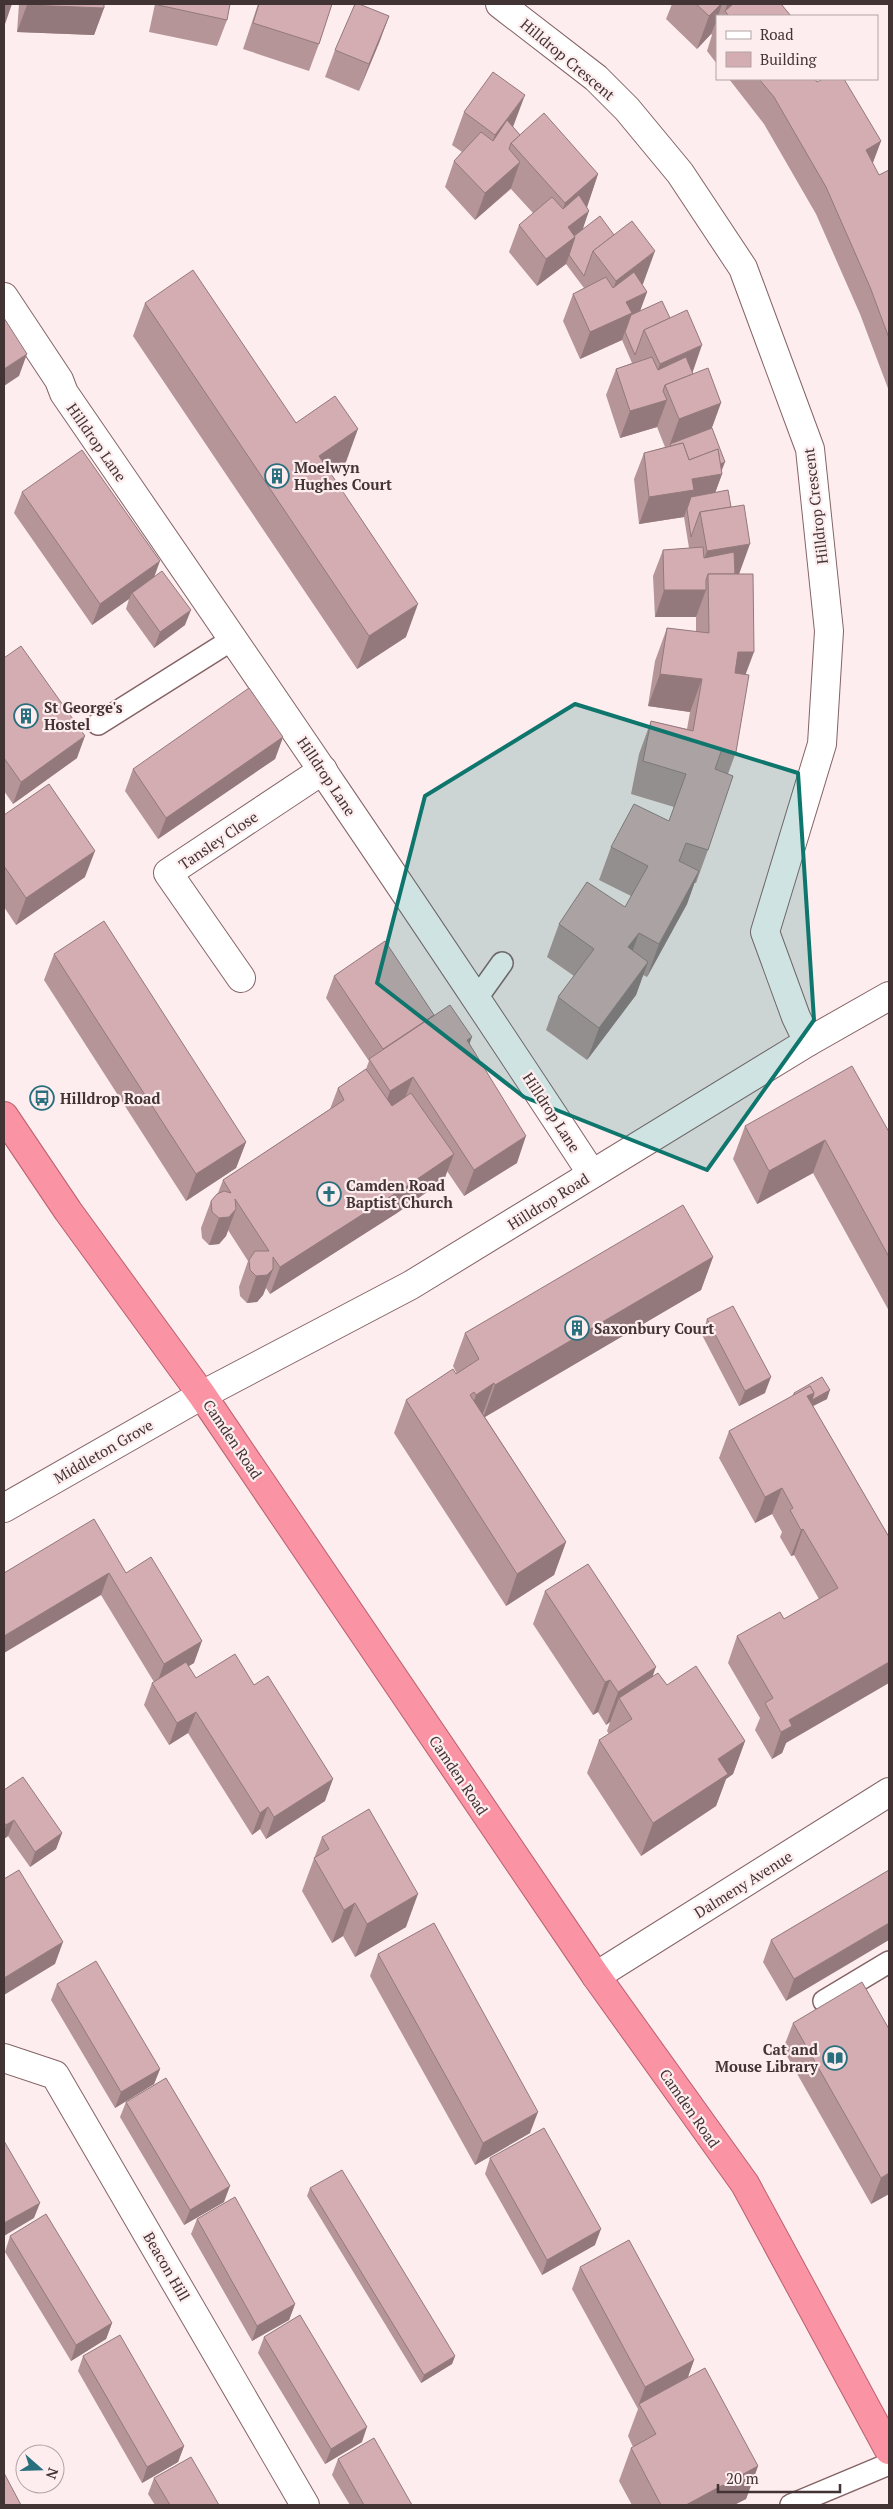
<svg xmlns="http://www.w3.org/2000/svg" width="893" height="2509" viewBox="0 0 893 2509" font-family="'PT Serif',serif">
	<rect width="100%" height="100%" fill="#fdedee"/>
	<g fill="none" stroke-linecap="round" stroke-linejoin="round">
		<g stroke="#856367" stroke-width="24">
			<g id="service">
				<polyline points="98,724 233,639"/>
				<polyline points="477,998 502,963"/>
				<polyline points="824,2001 889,1962"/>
				<polyline points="791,2505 889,2464"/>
			</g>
		</g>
		<g stroke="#856367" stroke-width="30">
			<g id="minor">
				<polyline points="500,4 596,78 627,109 680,173 743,268 810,449 829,631 822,744 765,932 796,1017 808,1042"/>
				<path d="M4 297 59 380 64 393C242 652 420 911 592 1174"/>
				<polyline points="241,978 168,873 323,770"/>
				<polyline points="4,1508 202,1395 411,1285 808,1042 889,996"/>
				<polyline points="596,1976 889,1792"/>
				<polyline points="4,2058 55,2075 305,2505"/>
			</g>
		</g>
		<g stroke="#b9606e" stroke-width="30">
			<polyline id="trunk" points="4,1116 68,1211 202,1395 596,1976 745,2184 889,2450"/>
		</g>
		<use href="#service" stroke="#fff" stroke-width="21"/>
		<use href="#minor" stroke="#fff" stroke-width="28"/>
		<use href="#trunk" stroke="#fa93a4" stroke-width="28"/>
	</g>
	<g fill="#b59598">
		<polygon points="19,4 104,4 104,8 94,35 17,32"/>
		<polygon points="155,4 230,4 227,20 217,46 149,32"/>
		<polygon points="258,4 332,4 319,44 309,71 243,49"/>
		<polygon points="672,4 781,4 791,16 717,16 717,64 707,51 712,35 711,34 697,49 666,19"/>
		<polygon points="389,16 379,43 359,91 325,77 335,50"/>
		<polygon points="729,79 815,79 817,82 881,141 872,164 879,175 889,170 889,391 860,314 816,214 764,124"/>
		<polygon points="464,112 513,127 520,135 598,174 587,207 583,229 642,285 647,292 640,311 692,373 712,428 722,470 721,471 722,474 715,493 739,574 746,674 736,752 728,774 708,850 696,883 694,883 687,904 647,977 643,975 636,995 587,1060 546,1030 558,997 574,976 547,957 559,924 625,907 631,896 599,880 611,847 669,821 674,807 631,794 639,754 651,721 687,729 690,712 648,706 655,661 667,628 696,632 696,617 655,617 653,576 663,550 689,548 684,517 639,524 634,479 644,453 665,447 657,427 620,438 606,395 616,369 632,363 622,340 580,359 563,321 573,294 584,288 566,264 537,286 509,252 519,225 533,213 511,189 475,220 445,187 454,161 462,152 452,145"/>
		<polygon points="145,303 346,462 330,473 406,637 357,669 133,336"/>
		<polygon points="22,492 154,577 185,625 154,648 126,609 129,599 92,625 14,513"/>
		<polygon points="4,658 77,758 13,804 4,791"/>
		<polygon points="283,737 275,759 158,839 125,791 133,769"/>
		<polygon points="4,815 85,877 16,925 4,907"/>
		<polygon points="54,954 246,1142 236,1168 186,1201 44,980"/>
		<polygon points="334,976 434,1015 433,1017 470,1044 517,1163 464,1196 447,1171 444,1180 397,1213 270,1294 266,1288 263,1295 257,1302 247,1303 240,1296 239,1287 248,1261 228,1230 226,1236 219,1244 209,1245 202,1238 201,1228 211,1201 218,1193 223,1180 330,1109 338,1088 366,1069 369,1061 326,998"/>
		<polygon points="745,1126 889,1132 889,1311 813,1173 757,1204 733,1159"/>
		<polygon points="713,1257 701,1290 485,1417 566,1542 554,1575 506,1606 394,1433 406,1400 457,1374 453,1366 465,1333"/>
		<polygon points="707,1319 765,1393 739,1406 702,1335"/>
		<polygon points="794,1393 827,1399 813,1406 889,1537 786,1743 782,1753 772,1759 755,1730 760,1718 728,1663 737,1636 784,1619 819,1599 794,1555 791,1556 780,1537 782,1532 772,1514 755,1523 719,1458 729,1431 792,1396"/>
		<polygon points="4,1573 126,1573 194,1663 188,1666 196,1678 325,1801 266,1839 260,1829 252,1835 188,1733 169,1745 144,1705 152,1683 154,1682 101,1595"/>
		<polygon points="545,1591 653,1676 667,1685 745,1741 733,1774 726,1779 716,1806 641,1856 587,1773 599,1740 609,1734 607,1731 610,1722 606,1725 598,1712 593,1715 533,1624"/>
		<polygon points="4,1790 62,1833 56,1849 30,1867 8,1836 4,1839"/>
		<polygon points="322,1837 406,1927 355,1957 343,1936 332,1943 302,1891"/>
		<polygon points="889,1870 786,2001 763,1962 771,1940"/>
		<polygon points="378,1954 530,2133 475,2165 370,1976"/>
		<polygon points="57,1984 160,2069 154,2084 115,2108 51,2000"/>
		<polygon points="793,2023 889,2029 889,2194 871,2204 783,2049"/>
		<polygon points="126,2102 224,2202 184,2225 120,2117"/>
		<polygon points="490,2158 595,2245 542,2275 485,2174"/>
		<polygon points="310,2188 455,2356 452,2364 421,2383 307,2196"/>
		<polygon points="197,2219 295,2304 289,2320 252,2341 191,2234"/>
		<polygon points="10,2236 112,2323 106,2339 71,2361 5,2252"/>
		<polygon points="580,2267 694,2360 688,2377 758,2466 746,2499 734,2505 632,2505 619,2481 631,2448 633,2447 628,2436 638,2409 572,2289"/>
		<polygon points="264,2337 362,2442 325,2464 258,2353"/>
		<polygon points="83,2356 184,2446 178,2462 142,2483 78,2371"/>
		<polygon points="338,2459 412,2505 350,2505 332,2475"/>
		<polygon points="154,2478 219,2505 155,2505 148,2494"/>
	</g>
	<g fill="#94797c">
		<polygon points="4,4 12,4 4,27"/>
		<polygon points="721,4 722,4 718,16 717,16 717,20 711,34 697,49 709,16"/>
		<polygon points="729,4 742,4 728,15 725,11 727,5"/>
		<polygon points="27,5 104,8 94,35 17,32"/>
		<polygon points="389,16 379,43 359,91 369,64"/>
		<polygon points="525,95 513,127 483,168 495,135"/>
		<polygon points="881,141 871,168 866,150"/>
		<polygon points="520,162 511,188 475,220 485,193"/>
		<polygon points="598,174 587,207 553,236 565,203"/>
		<polygon points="589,211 580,237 574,242 566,264 537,286 546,259 568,227"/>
		<polygon points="655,251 643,284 604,314 616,281"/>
		<polygon points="647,292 637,319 628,323 622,340 580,359 590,332 626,302"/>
		<polygon points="702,345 691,377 665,385 648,397 660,364"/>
		<polygon points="27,354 19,376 4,386 4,369"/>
		<polygon points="667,400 657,427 620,438 630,411"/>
		<polygon points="721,403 709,436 670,444 679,419"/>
		<polygon points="358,429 346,462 307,489 319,456"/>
		<polygon points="725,462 722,470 705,477 722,474 712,501 688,505 684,517 639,524 649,497 683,478"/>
		<polygon points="750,544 738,577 708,574 695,584 707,551"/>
		<polygon points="160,561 152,583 132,593 129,599 92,625 100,604"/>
		<polygon points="664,590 706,590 696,617 655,617"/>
		<polygon points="418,604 406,637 357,669 369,636"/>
		<polygon points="191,610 185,625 154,648 160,632"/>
		<polygon points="738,652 754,652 742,684 726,685"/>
		<polygon points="660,674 702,679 690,712 648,706"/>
		<polygon points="85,736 77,758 13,804 21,782"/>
		<polygon points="283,737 275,759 158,839 166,818"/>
		<polygon points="95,851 85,877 16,925 26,898"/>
		<polygon points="699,871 687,904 647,977 659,944"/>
		<polygon points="639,933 627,966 628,947"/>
		<polygon points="648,962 636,995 587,1060 599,1028"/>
		<polygon points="434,1015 426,1037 376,1069 383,1049"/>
		<polygon points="472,1037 462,1064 467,1040"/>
		<polygon points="413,1077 403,1103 381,1118 390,1091"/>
		<polygon points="526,1136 517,1163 464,1196 474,1170"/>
		<polygon points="825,1140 813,1173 757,1204 769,1171"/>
		<polygon points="246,1142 236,1168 186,1201 196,1174"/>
		<polygon points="454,1154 444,1180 397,1213 270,1294 280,1267"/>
		<polygon points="236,1209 226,1236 219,1244 209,1245 219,1218"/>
		<polygon points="713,1257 701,1290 483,1418 495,1385"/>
		<polygon points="273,1269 263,1295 257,1302 247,1303 256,1276"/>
		<polygon points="771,1377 765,1393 739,1406 745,1391"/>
		<polygon points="494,1383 482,1416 464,1428 476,1395"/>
		<polygon points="830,1390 827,1399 809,1408 807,1396 814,1393"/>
		<polygon points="782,1488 772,1514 755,1523 765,1497"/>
		<polygon points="803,1529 794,1555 791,1556 801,1530"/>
		<polygon points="566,1542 554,1575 506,1606 517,1574"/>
		<polygon points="109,1573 101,1595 4,1653 4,1636"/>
		<polygon points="202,1641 194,1663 156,1686 164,1664"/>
		<polygon points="889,1662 889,1683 786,1743 782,1753 772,1759 781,1732 789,1720"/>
		<polygon points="656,1667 644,1700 619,1698 610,1722 606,1725 618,1692"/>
		<polygon points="610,1680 598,1712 593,1715 605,1682"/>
		<polygon points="196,1712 188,1733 169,1745 177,1723"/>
		<polygon points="745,1741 733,1774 726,1779 716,1806 641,1856 653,1823 718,1759"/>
		<polygon points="333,1779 325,1801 266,1839 274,1817"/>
		<polygon points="268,1807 260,1829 252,1835 260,1813"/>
		<polygon points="14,1820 8,1836 4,1839 4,1832 6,1825"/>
		<polygon points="62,1833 56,1849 30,1867 35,1852"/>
		<polygon points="418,1894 406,1927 355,1957 367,1924"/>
		<polygon points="355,1903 343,1936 332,1943 344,1910"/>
		<polygon points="889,1923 889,1940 786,2001 794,1979"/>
		<polygon points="63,1942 55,1964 4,1995 4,1978"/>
		<polygon points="160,2069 154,2084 115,2108 121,2092"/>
		<polygon points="538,2112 530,2133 475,2165 483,2143"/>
		<polygon points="889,2173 889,2194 871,2204 881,2178"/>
		<polygon points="230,2186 224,2202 184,2225 190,2210"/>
		<polygon points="40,2203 34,2218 4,2236 4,2223"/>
		<polygon points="601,2229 595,2245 542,2275 547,2260"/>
		<polygon points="295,2304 289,2320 252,2341 257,2326"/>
		<polygon points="112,2323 106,2339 71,2361 76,2345"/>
		<polygon points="455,2356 452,2364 421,2383 424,2375"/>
		<polygon points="694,2360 686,2382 639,2404 645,2387"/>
		<polygon points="367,2427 362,2442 325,2464 331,2449"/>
		<polygon points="184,2446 178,2462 142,2483 147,2467"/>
		<polygon points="758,2466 746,2499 734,2505 686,2505"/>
	</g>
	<g fill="#d3adb1" stroke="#94797c">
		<polygon points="27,4 104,4 104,8 27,5"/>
		<polygon points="159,4 230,4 227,20 158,5"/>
		<polygon points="259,4 332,4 319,44 253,23"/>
		<polygon points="355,4 359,4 389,16 369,64 335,50"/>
		<polygon points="696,4 721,4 709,16"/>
		<polygon points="733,4 781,4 791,16 726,16 728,15 725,11"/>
		<polygon points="493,72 525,95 495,135 464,112"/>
		<polygon points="759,79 815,79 817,82 823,79 844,79 881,141 866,150 879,175 889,170 889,338 870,287 826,187 774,97"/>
		<polygon points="544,113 598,174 565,203 511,143"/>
		<polygon points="507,120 520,135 511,143 509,149 520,162 485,193 454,161 481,132 493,141"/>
		<polygon points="579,195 589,211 568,227 575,237 546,259 519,225 552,197 563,209"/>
		<polygon points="600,216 614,235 593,251 584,276 569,255 575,237 574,236"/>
		<polygon points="632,221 655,251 616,281 593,251"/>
		<polygon points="193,270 296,423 335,396 358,429 319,456 418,604 369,636 145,303"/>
		<polygon points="634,272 647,292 626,302 632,313 590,332 573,294 606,277 613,288"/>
		<polygon points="662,301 670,318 644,330 635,355 625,332 631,315"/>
		<polygon points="687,310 702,345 660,364 644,330"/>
		<polygon points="4,318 27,354 4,369"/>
		<polygon points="652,357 658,370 686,357 693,374 665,385 663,391 667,400 630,411 616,369"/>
		<polygon points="708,368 721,403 679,419 665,385"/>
		<polygon points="712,428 725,462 720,464 718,449 689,460 683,443 671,446 670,444"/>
		<polygon points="683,443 689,460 718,449 722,474 692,479 694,490 649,497 644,453"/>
		<polygon points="82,450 160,561 100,604 22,492"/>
		<polygon points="728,490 731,507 700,512 691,537 687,509 691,497"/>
		<polygon points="744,505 750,544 707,551 700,512"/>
		<polygon points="703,547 704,558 734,552 735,574 708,574 706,580 706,590 664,590 663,550"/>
		<polygon points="162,571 191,610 160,632 132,593"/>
		<polygon points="708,574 753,574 754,652 738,652 735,673 749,675 736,752 722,749 715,769 733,776 708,850 686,843 679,861 699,871 659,944 639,933 628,947 648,962 599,1028 558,997 594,949 559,924 587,882 625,907 648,866 611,847 634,804 669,821 686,774 643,761 651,721 693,731 702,679 660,674 667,628 709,633"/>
		<polygon points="21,646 85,736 21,782 4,758 4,658"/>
		<polygon points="249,688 283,737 166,818 133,769"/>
		<polygon points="49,784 95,851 26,898 4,866 4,815"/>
		<polygon points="104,921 246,1142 196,1174 54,954"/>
		<polygon points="385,941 434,1015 383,1049 334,976"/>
		<polygon points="450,1005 472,1037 467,1040 526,1136 474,1170 413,1077 390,1091 369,1059"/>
		<polygon points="852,1066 889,1132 889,1257 825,1140 769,1171 745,1126"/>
		<polygon points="366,1069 392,1106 411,1093 454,1154 407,1186 280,1267 273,1257 273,1269 267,1275 256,1276 250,1270 249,1260 255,1251 269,1251 235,1199 236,1209 229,1217 219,1218 212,1212 211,1201 217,1194 224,1191 231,1193 223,1180 344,1100 338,1088"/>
		<polygon points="683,1205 713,1257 495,1385 494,1383 476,1395 474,1392 470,1395 566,1542 517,1574 406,1400 453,1369 456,1374 479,1359 465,1333"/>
		<polygon points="733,1306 771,1377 745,1391 707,1319"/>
		<polygon points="822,1377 830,1390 812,1400 814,1393 810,1386 795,1395 794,1393"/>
		<polygon points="810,1386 814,1393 807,1396 889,1537 889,1662 789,1720 792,1726 781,1732 765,1703 773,1698 737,1636 780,1612 784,1619 838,1588 803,1529 801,1530 790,1510 793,1508 782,1488 765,1497 729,1431"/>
		<polygon points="94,1519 126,1573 151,1557 202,1641 164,1664 109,1573 4,1636 4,1573"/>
		<polygon points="588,1564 656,1667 618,1692 610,1680 605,1682 545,1591"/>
		<polygon points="235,1654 254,1685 268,1676 333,1779 274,1817 268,1807 260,1813 196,1712 177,1723 152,1683 186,1662 196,1678"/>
		<polygon points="696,1666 745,1741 718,1759 728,1774 653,1823 599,1740 632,1719 619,1698 658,1673 667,1685"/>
		<polygon points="23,1777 62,1833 35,1852 14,1820 6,1825 4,1822 4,1790"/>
		<polygon points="369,1809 418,1894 367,1924 355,1903 344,1910 314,1858 329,1849 322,1837"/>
		<polygon points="19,1870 63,1942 4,1978 4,1879"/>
		<polygon points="889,1870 889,1923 794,1979 771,1940"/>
		<polygon points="434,1923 538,2112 483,2143 378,1954"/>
		<polygon points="96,1961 160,2069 121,2092 57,1984"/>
		<polygon points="862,1982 889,2029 889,2173 881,2178 793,2023"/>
		<polygon points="166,2078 230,2186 190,2210 126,2102"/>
		<polygon points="544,2128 601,2229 547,2260 490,2158"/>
		<polygon points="4,2141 40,2203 4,2223"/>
		<polygon points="342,2170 455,2356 424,2375 310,2188"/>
		<polygon points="235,2197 295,2304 257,2326 197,2219"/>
		<polygon points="46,2214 112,2323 76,2345 10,2236"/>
		<polygon points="629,2240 694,2360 645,2387 580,2267"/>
		<polygon points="300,2315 367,2427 331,2449 264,2337"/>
		<polygon points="120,2335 184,2446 147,2467 83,2356"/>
		<polygon points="705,2368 758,2466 686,2505 661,2505 631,2448 656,2434 639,2404"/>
		<polygon points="374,2438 412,2505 364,2505 338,2459"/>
		<polygon points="191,2457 219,2505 170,2505 154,2478"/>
		<polygon points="4,2473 21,2505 4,2505"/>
	</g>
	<path fill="#0f766e" fill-opacity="0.2" stroke="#0f766e" stroke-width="4" stroke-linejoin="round" d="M575 704 798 773 814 1020 707 1170 524 1097 377 983 425 796Z"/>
	<defs>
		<g id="building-ring" transform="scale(1.25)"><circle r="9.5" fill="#fdedee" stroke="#296f7d" stroke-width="1.5"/><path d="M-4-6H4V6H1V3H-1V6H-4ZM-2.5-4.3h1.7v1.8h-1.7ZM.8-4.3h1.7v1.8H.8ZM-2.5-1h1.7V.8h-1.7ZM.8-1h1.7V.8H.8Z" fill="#296f7d"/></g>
		<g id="bus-ring" transform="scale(1.25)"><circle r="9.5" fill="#fdedee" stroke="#296f7d" stroke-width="1.5"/><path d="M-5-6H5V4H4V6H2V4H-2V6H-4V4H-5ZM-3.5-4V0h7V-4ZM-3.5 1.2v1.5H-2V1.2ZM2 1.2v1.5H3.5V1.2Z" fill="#296f7d"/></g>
		<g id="church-ring" transform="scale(1.25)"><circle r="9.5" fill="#fdedee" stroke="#296f7d" stroke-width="1.5"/><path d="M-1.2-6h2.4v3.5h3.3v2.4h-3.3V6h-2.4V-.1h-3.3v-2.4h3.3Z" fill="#296f7d"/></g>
		<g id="library-ring" transform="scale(1.25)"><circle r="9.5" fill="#fdedee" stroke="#296f7d" stroke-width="1.5"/><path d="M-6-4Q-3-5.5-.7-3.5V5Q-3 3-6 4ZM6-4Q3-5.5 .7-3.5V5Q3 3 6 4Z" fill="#296f7d"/></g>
	</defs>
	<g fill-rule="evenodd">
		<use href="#building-ring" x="277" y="476"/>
		<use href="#building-ring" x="26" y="716"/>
		<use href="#bus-ring" x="42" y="1098"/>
		<use href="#church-ring" x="329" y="1194"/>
		<use href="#building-ring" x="577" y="1328"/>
		<use href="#library-ring" x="835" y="2058"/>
	</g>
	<g text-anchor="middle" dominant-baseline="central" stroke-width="4.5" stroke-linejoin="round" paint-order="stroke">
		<g font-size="15" fill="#423334" stroke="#fdedee">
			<text transform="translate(568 59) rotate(40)">Hilldrop Crescent</text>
			<text transform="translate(97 442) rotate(55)">Hilldrop Lane</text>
			<text transform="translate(815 506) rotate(-97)">Hilldrop Crescent</text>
			<text transform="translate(327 776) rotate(56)">Hilldrop Lane</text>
			<text transform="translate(218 840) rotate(-34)">Tansley Close</text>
			<text transform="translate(552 1112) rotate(57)">Hilldrop Lane</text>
			<text transform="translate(548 1201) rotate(-32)">Hilldrop Road</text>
			<text transform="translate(233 1439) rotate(56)">Camden Road</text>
			<text transform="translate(103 1451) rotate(-30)">Middleton Grove</text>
			<text transform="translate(459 1775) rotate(56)">Camden Road</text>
			<text transform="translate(743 1884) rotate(-32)">Dalmeny Avenue</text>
			<text transform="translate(690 2108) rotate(55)">Camden Road</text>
			<text transform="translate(167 2266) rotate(60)">Beacon Hill</text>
		</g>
		<g font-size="15" font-weight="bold" fill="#423334" stroke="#fdedee" text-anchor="start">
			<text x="294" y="467">Moelwyn<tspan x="294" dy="17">Hughes Court</tspan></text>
			<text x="44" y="707">St George's<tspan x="44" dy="17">Hostel</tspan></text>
			<text x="60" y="1098">Hilldrop Road</text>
			<text x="346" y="1185">Camden Road<tspan x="346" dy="17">Baptist Church</tspan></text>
			<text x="594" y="1328">Saxonbury Court</text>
			<text x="818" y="2049" text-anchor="end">Cat and<tspan x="818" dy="17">Mouse Library</tspan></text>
		</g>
	</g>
	<rect width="893" height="2509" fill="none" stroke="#423334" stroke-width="10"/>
	<rect x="716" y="15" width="162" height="65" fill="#fdedee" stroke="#b2a3a4"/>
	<rect x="726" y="31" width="25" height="8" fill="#ffffff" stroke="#b2a3a4"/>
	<text x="760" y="40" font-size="15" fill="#423334">Road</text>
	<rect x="726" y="52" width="25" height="15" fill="#d3adb1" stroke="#b2a3a4"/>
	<text x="760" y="65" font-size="15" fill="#423334">Building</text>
	<g transform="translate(40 2469) rotate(110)"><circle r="24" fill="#fdedee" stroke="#b2a3a4"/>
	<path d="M0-4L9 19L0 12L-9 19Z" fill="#296f7d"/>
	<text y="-8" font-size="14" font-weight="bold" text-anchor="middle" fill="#423334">N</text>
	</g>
	<path d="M718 2484v8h122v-8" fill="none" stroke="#423334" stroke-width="2.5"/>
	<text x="726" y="2484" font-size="15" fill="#423334" stroke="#fdedee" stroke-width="4" paint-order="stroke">20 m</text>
</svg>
